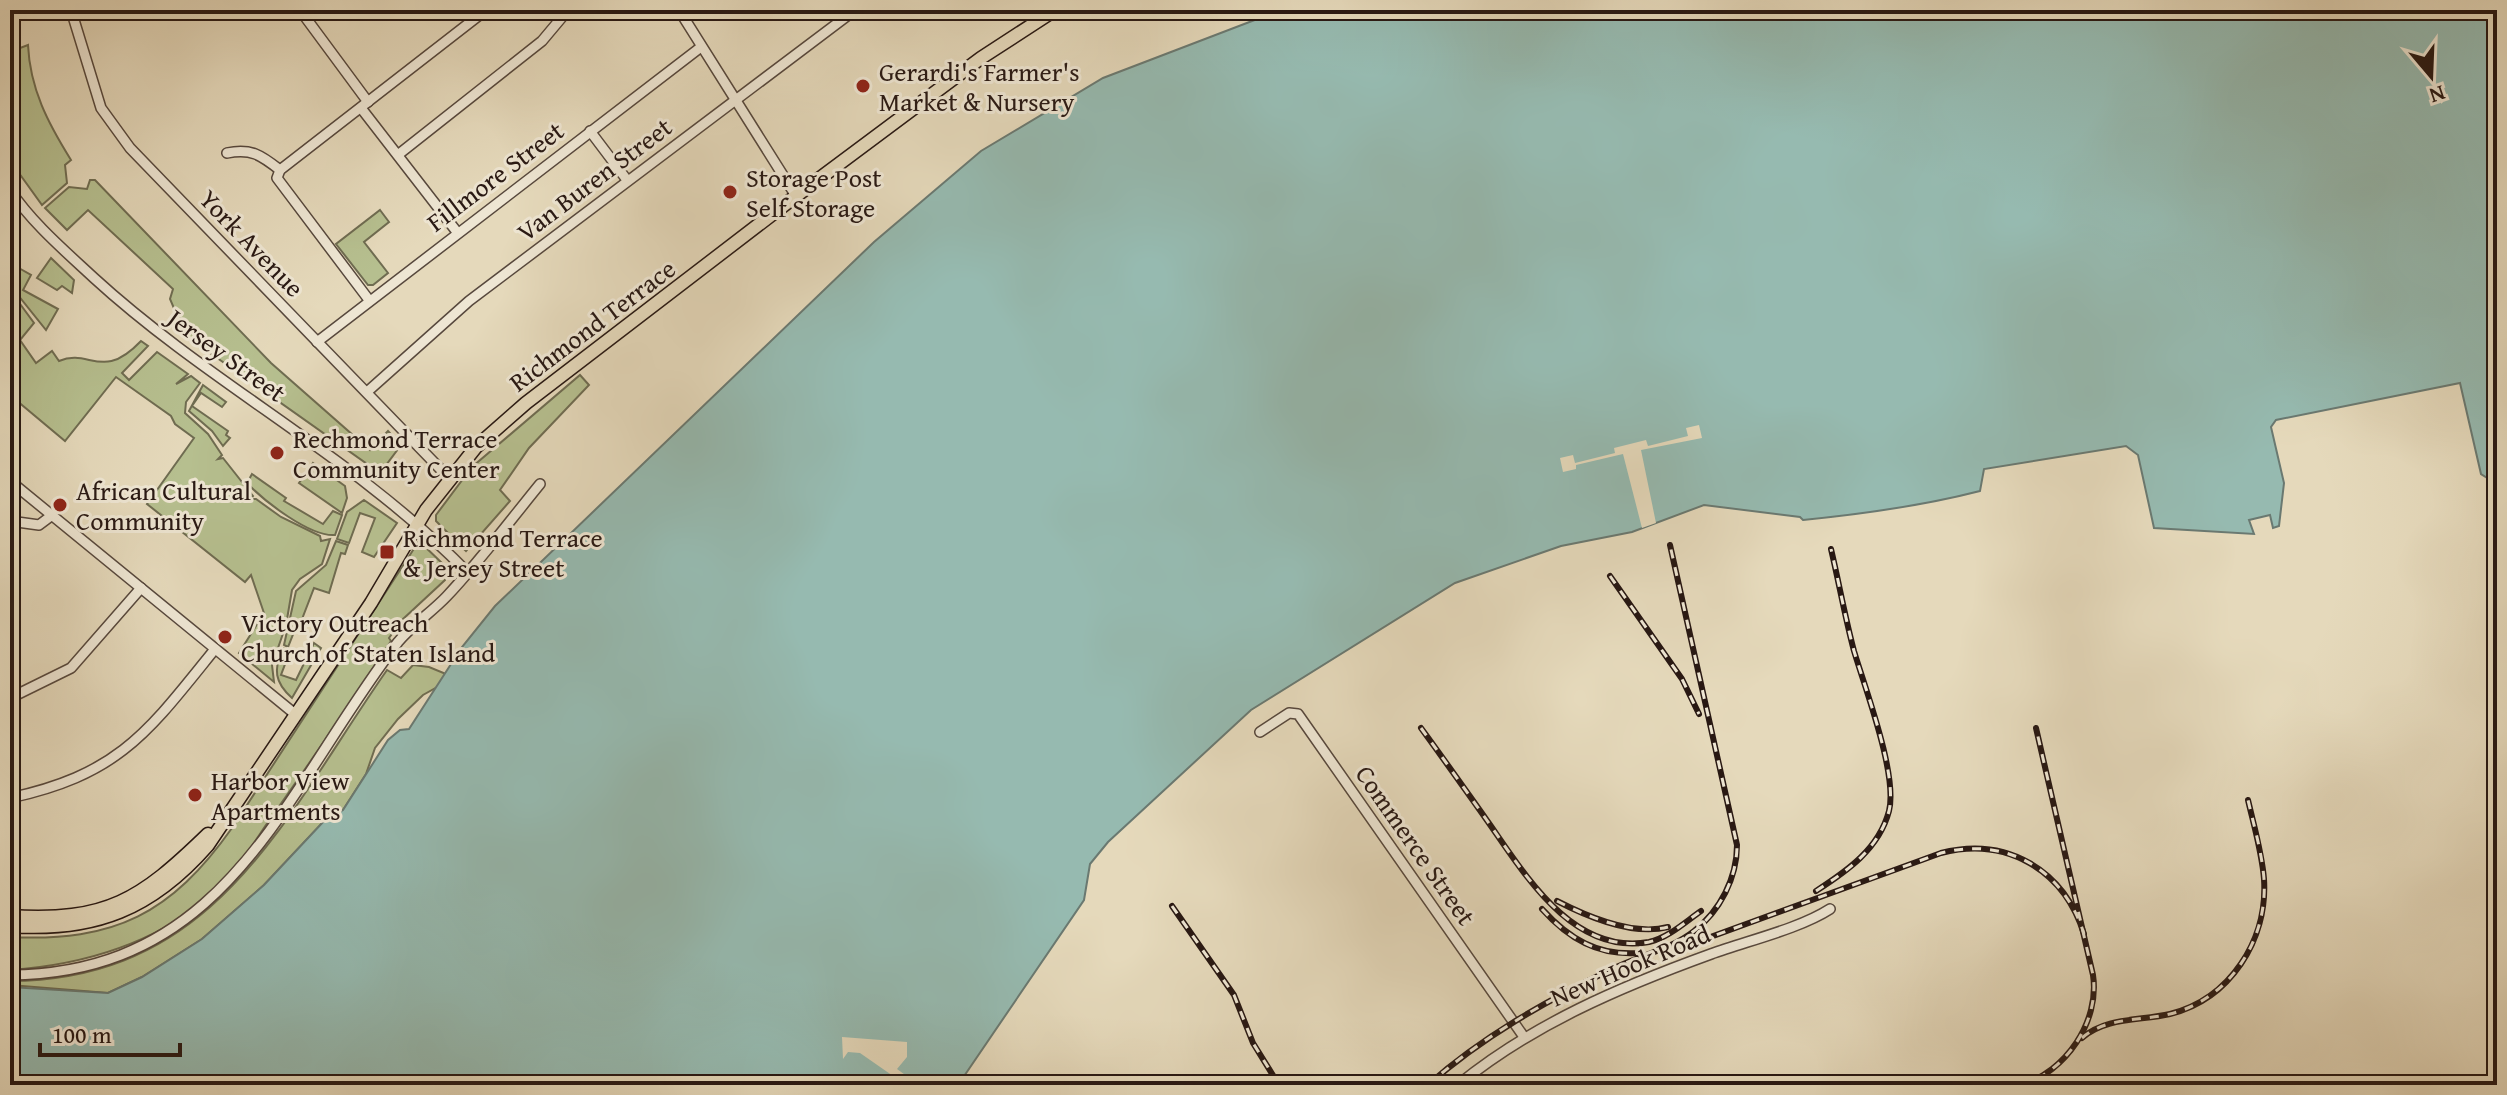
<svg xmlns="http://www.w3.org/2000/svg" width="2507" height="1095" viewBox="0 0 2507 1095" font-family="'Gentium Book Plus',serif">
	<rect width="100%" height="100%" fill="#e5d9bb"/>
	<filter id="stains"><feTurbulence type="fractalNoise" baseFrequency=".0025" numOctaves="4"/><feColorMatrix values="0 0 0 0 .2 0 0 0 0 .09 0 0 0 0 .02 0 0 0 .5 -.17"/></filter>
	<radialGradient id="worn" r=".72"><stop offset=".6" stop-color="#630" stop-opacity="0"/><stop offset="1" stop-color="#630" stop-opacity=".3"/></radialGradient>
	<g fill="#b6bf8f" stroke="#6f6c51" stroke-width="2">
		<path d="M10 32 15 50 28 45C30 89 48 123 71 160L65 165 67 183 42 205 16 169H10Z"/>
		<polygon points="90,180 95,180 271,363 370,450 388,431 401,445 380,473 172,326 176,313 170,299 173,289 88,210 67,230 45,208 69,187 87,189"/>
		<polygon points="380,210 389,222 364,242 388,273 373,285 368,285 336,244"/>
		<polygon points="51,258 74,280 72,293 62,286 57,290 37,278"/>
		<polygon points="17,267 31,275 23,290 58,309 46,330 10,285"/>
		<path d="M12 293 34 323 20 340 36 363 52 351 59 361C90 348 102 382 141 341L148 346 122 373 129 380 157 352 188 374 176 384 191 376 200 383 186 402 185 413 208 434 222 455 218 459 223 458 253 496 251 499H256L281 517 320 536 321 541 330 539 322 564 300 579 292 590 286 625 272 665 274 682 239 653 264 613 251 575 245 582 147 504 194 438 175 424 171 416 116 377 65 441 10 395V314L16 308 10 301Z"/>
		<polygon points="580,375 589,385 529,448 500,490 510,501 466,551 436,521 436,515 472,467"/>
		<polygon points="203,385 226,402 222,407 201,393 192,406 228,431 226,435 230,438 223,446 212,431 189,411"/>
		<polygon points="313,463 345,486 347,498 342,513 299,483"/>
		<path d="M252 474 286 498 284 501 323 524 333 511 342 515 335 535C310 537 264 501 247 483Z"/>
		<polygon points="364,500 397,523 374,557 362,552 375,518 360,513 349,543 337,539 347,512"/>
		<polygon points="336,541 348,545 345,554 341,553 329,593 314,588 297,632 294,632 288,647 284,645 296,591 326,565"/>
		<path d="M419 541 445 566V580L402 620 389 638 391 641C351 702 310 763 268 822 250 848 232 880 208 899 150 945 82 965 10 970V937C115 942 171 914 232 828Z"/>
		<path d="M314 643 321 648 292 698C274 682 274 670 282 648L290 651 281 675 296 680Z"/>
		<path d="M413 665 429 667 446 674 439 686 423 695 398 719 375 748 366 774 343 810 324 821 264 885 202 939 142 977 108 993 10 985V981C217 980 284 817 387 670L401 678Z"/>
	</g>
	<path fill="#96bab0" stroke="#6a7971" stroke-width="2" d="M1281 10H2497V484L2481 474 2460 383 2276 420 2271 427 2284 483 2279 526 2273 528 2270 515 2249 520 2254 534 2154 528 2138 455 2126 446 1984 469 1980 491C1922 506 1863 514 1803 520L1800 517 1704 505 1632 532 1561 546 1455 583 1251 710 1108 842 1090 864 1084 900 958 1085H10V987L108 993 142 977 202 939 264 885 324 821 343 810 388 740 400 730 409 729 462 647 495 606 874 242 981 151 1103 78Z"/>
	<g fill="#e5d9bb">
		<polygon points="1699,425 1702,438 1641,450 1656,523 1642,528 1623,454 1576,465 1576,469 1563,472 1560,458 1573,455 1575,463 1615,453 1614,448 1646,440 1648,446 1688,436 1686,428"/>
		<polygon points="842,1037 907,1042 907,1057 897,1069 919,1085 906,1085 860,1053 848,1052 843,1059"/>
	</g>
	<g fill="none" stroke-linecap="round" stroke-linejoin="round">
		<g stroke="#57483d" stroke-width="12">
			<g id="minor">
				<polyline points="71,10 101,108 130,148 449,478"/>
				<polyline points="300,10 368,102"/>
				<polyline points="679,10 796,196"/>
				<polyline points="361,108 457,232"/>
				<polyline points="590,131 627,180"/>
				<path d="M227 153C251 148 261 155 280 170"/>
				<polyline points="399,154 542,41 568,10"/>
				<path d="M10 190C32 223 65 251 94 278 212 386 357 458 468 573"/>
				<polyline points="369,300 277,178 280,170 486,10"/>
				<polyline points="317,342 701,47"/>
				<polyline points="367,392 469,301 855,10"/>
				<polyline points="10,481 295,714"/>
				<polyline points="10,521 39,525 51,516"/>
				<polyline points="10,698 71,668 141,588"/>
				<polyline points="1260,732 1289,713 1298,714 1524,1037"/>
				<path d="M10 798C120 774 148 732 215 649"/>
				<path d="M10 975C230 973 284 790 398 642 412 625 432 612 447 596 480 561 509 522 540 484"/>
				<path d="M1458 1085C1533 1024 1620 987 1711 954 1746 941 1799 929 1830 909"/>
			</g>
		</g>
		<g stroke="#281813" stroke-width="15">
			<g id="major">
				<path d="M10 916C107 922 140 900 208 834"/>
				<path d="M10 926C95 932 152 909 208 845L371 603 426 510 476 447 526 403 796 196 981 58 1055 10"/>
			</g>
		</g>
		<use href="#minor" stroke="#eee6d3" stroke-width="9"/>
		<use href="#major" stroke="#e5d9bb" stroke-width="12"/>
		<g stroke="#281813" stroke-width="6">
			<g id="rail">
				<polyline points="1610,576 1682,679 1699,714"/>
				<path d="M1421 728C1443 758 1464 788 1486 819 1523 871 1571 956 1649 942 1668 938 1685 922 1701 911"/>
				<path d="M1816 891C1847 871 1879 849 1889 811 1898 775 1865 688 1854 651 1845 617 1839 583 1831 549"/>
				<path d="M1557 901C1588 917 1634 936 1668 927"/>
				<polyline points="1172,906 1234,995 1253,1043 1279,1085"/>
				<path d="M1542 909C1569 939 1598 956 1639 953"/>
				<path d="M1683 947 1941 853C2007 836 2064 870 2084 934"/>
				<path d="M2082 1038C2106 1017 2140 1021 2170 1014 2230 999 2268 940 2264 879 2262 853 2254 826 2248 800"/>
				<path d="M1428 1085C1482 1037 1546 1001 1610 970 1637 956 1670 950 1694 931 1720 911 1737 878 1737 845L1670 545"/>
				<path d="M2021 1085C2066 1072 2100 1021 2093 975L2036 728"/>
			</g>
		</g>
		<use href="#rail" stroke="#eee6d3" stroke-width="3" stroke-dasharray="9" stroke-linecap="butt"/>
	</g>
	<g fill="#8f2418" stroke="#eee6d3" stroke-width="3">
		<circle cx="863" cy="86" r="8"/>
		<circle cx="730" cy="192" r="8"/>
		<circle cx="277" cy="453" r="8"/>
		<circle cx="60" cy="505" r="8"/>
		<rect x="379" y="544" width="16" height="16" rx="4"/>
		<circle cx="225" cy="637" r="8"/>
		<circle cx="195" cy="795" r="8"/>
	</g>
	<g text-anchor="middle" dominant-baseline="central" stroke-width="6" stroke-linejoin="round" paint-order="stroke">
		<g font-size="26" fill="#281813" stroke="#eee6d3" text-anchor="start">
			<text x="879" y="71">Gerardi's Farmer's<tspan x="879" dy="30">Market &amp; Nursery</tspan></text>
			<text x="746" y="177">Storage Post<tspan x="746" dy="30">Self Storage</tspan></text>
			<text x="293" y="438">Rechmond Terrace<tspan x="293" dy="30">Community Center</tspan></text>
			<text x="76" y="490">African Cultural<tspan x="76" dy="30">Community</tspan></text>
			<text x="403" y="537">Richmond Terrace<tspan x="403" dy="30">&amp; Jersey Street</tspan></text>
			<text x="241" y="622">Victory Outreach<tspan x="241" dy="30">Church of Staten Island</tspan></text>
			<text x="211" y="780">Harbor View<tspan x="211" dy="30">Apartments</tspan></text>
		</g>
		<g font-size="26" fill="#281813" stroke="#eee6d3">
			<text transform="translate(495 176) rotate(-37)">Fillmore Street</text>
			<text transform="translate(594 179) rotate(-37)">Van Buren Street</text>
			<text transform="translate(252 243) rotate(46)">York Avenue</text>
			<text transform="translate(592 325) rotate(-37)">Richmond Terrace</text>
			<text transform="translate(227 355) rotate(36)">Jersey Street</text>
			<text transform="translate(1416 845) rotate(55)">Commerce Street</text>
			<text transform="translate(1630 965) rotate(-23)">New Hook Road</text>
		</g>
	</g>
	<rect width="2507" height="1095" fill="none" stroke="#e5d9bb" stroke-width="40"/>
	<rect x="12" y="12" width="2483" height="1071" fill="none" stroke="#281813" stroke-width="4"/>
	<rect x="20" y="20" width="2467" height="1055" fill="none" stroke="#281813" stroke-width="2"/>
	<g transform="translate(2431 76) rotate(161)" stroke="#eee6d3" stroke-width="6" paint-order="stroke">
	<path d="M0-6L14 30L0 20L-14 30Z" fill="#281813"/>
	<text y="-12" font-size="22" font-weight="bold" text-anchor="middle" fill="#281813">N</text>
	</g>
	<path d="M40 1043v12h140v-12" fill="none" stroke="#281813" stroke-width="4"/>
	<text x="52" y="1043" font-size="24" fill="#281813" stroke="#eee6d3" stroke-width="6" paint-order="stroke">100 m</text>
	<rect width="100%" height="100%" filter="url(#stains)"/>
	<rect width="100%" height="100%" fill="url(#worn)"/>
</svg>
